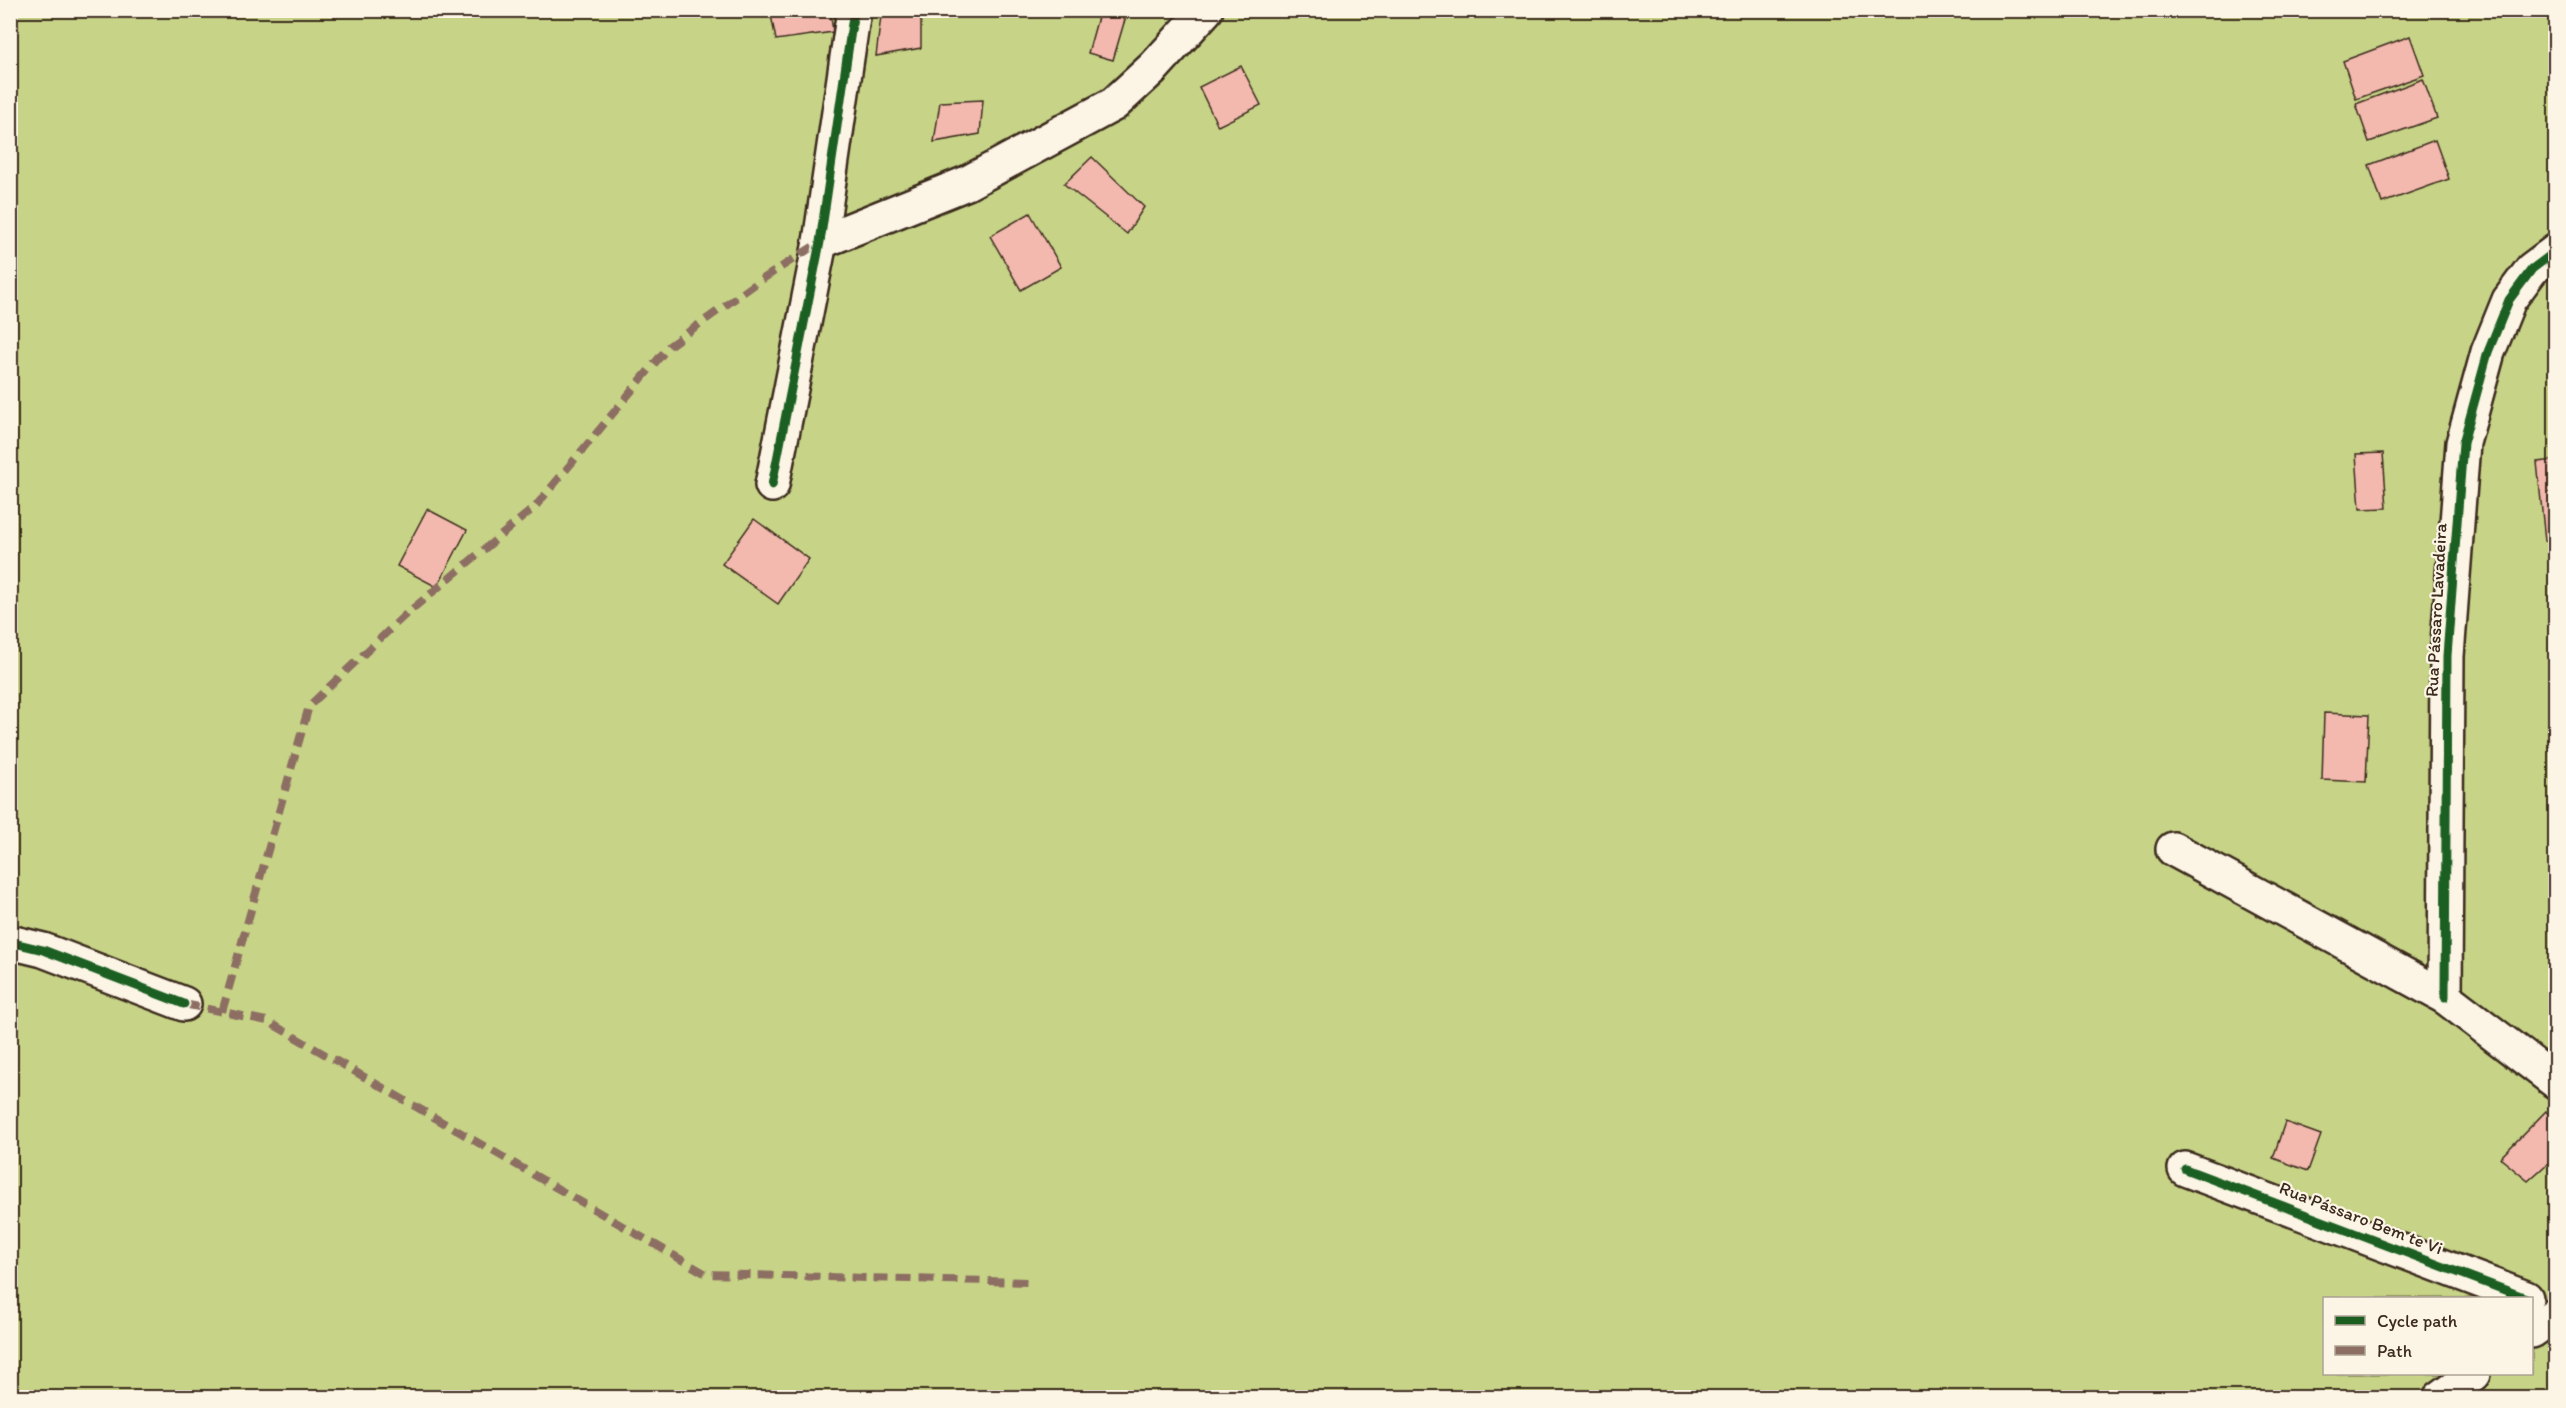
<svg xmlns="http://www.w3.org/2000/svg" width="2566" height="1408" viewBox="0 0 2566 1408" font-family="Itim,sans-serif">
	<rect width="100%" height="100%" fill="#fcf5e5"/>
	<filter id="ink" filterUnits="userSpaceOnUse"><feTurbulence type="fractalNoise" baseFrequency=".0167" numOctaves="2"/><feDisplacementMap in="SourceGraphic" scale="12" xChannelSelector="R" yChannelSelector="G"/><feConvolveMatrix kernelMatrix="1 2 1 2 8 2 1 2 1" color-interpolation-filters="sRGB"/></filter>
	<g filter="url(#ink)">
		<path fill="#c7d487" stroke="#817f52" stroke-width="1.5" fill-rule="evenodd" d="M10 11H2555V1397H11ZM2324 1298H2532V1374H2324Z"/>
		<g fill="#f3b9ae" stroke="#3b2a1e" stroke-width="1.5">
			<polygon points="770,10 830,10 833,32 776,40"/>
			<polygon points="882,10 948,10 881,16"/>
			<polygon points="1100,10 1126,16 1113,60 1088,53"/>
			<polygon points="921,14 921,48 876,56 881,16"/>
			<polygon points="2410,36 2424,75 2356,99 2343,61"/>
			<polygon points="1241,66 1261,105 1218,126 1199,87"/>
			<polygon points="2423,79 2437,118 2369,142 2356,104"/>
			<polygon points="983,100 980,134 934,142 940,102"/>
			<polygon points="2435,140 2449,179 2382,203 2369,165"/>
			<polygon points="1092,157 1144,207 1127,234 1064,184"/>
			<polygon points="1030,213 1061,267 1021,290 990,236"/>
			<polygon points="2383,453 2387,508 2360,509 2356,454"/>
			<polygon points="2556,460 2556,540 2545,541 2537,462"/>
			<polygon points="427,509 467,530 437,587 397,566"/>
			<polygon points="754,519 809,559 778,604 722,564"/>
			<polygon points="2324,713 2369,715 2366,782 2322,780"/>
			<polygon points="2546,1111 2556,1124 2556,1156 2528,1181 2500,1158"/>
			<polygon points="2285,1122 2321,1135 2308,1171 2273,1158"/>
		</g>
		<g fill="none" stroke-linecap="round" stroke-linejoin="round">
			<g stroke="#3b2a1e" stroke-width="38">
				<g id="minor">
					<polyline points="820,242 967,183 1114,104 1154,67 1206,10"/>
					<polyline points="772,485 820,242 854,10"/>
					<polyline points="2173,849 2445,997 2556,1082"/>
					<polyline points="10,942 43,950 184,1004"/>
					<polyline points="2445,997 2447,656 2463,443 2488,352 2509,300 2532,269 2556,251"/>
					<polyline points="2185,1169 2526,1298"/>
					<polyline points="2532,1331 2556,1314"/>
					<polyline points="2440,1398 2473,1374"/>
				</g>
			</g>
			<use href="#minor" stroke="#fcf5e5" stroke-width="33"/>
			<g stroke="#8d6e63" stroke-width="8" stroke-dasharray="15 8" stroke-linecap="butt">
				<polyline points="184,1004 267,1021 706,1274 1027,1282"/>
				<polyline points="222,1012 309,706 405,615 535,507 669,346 758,282 820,242"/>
			</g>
			<g stroke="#fcf5e5" stroke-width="13">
				<g id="cycleway">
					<polyline points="772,485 820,242 854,10"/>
					<polyline points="10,942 43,950 184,1004"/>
					<polyline points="2445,997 2447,656 2463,443 2488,352 2509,300 2532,269 2556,251"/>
					<polyline points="2185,1169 2526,1298"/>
				</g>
			</g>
			<use href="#cycleway" stroke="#1b5e20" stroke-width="9"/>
		</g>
	</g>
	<g text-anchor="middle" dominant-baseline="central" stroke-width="4.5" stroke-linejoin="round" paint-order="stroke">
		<g font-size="18" fill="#3b2a1e" stroke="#fcf5e5">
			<text transform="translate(2436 610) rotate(-87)">Rua Pássaro Lavadeira</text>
			<text transform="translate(2361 1218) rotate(21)">Rua Pássaro Bem te Vi</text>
		</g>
	</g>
	<rect width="2566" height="1408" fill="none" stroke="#fcf5e5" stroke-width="36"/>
	<rect x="18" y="18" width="2530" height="1372" fill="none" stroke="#3b2a1e" stroke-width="2" filter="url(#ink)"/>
	<rect x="2323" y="1297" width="210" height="78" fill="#fcf5e5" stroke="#afa495" stroke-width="1.5"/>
	<rect x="2335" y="1316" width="30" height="9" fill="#1b5e20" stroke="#afa495" stroke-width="1.5"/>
	<text x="2377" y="1327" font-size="18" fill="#3b2a1e">Cycle path</text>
	<rect x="2335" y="1346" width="30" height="9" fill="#8d6e63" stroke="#afa495" stroke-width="1.5"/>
	<text x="2377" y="1357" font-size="18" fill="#3b2a1e">Path</text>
</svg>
